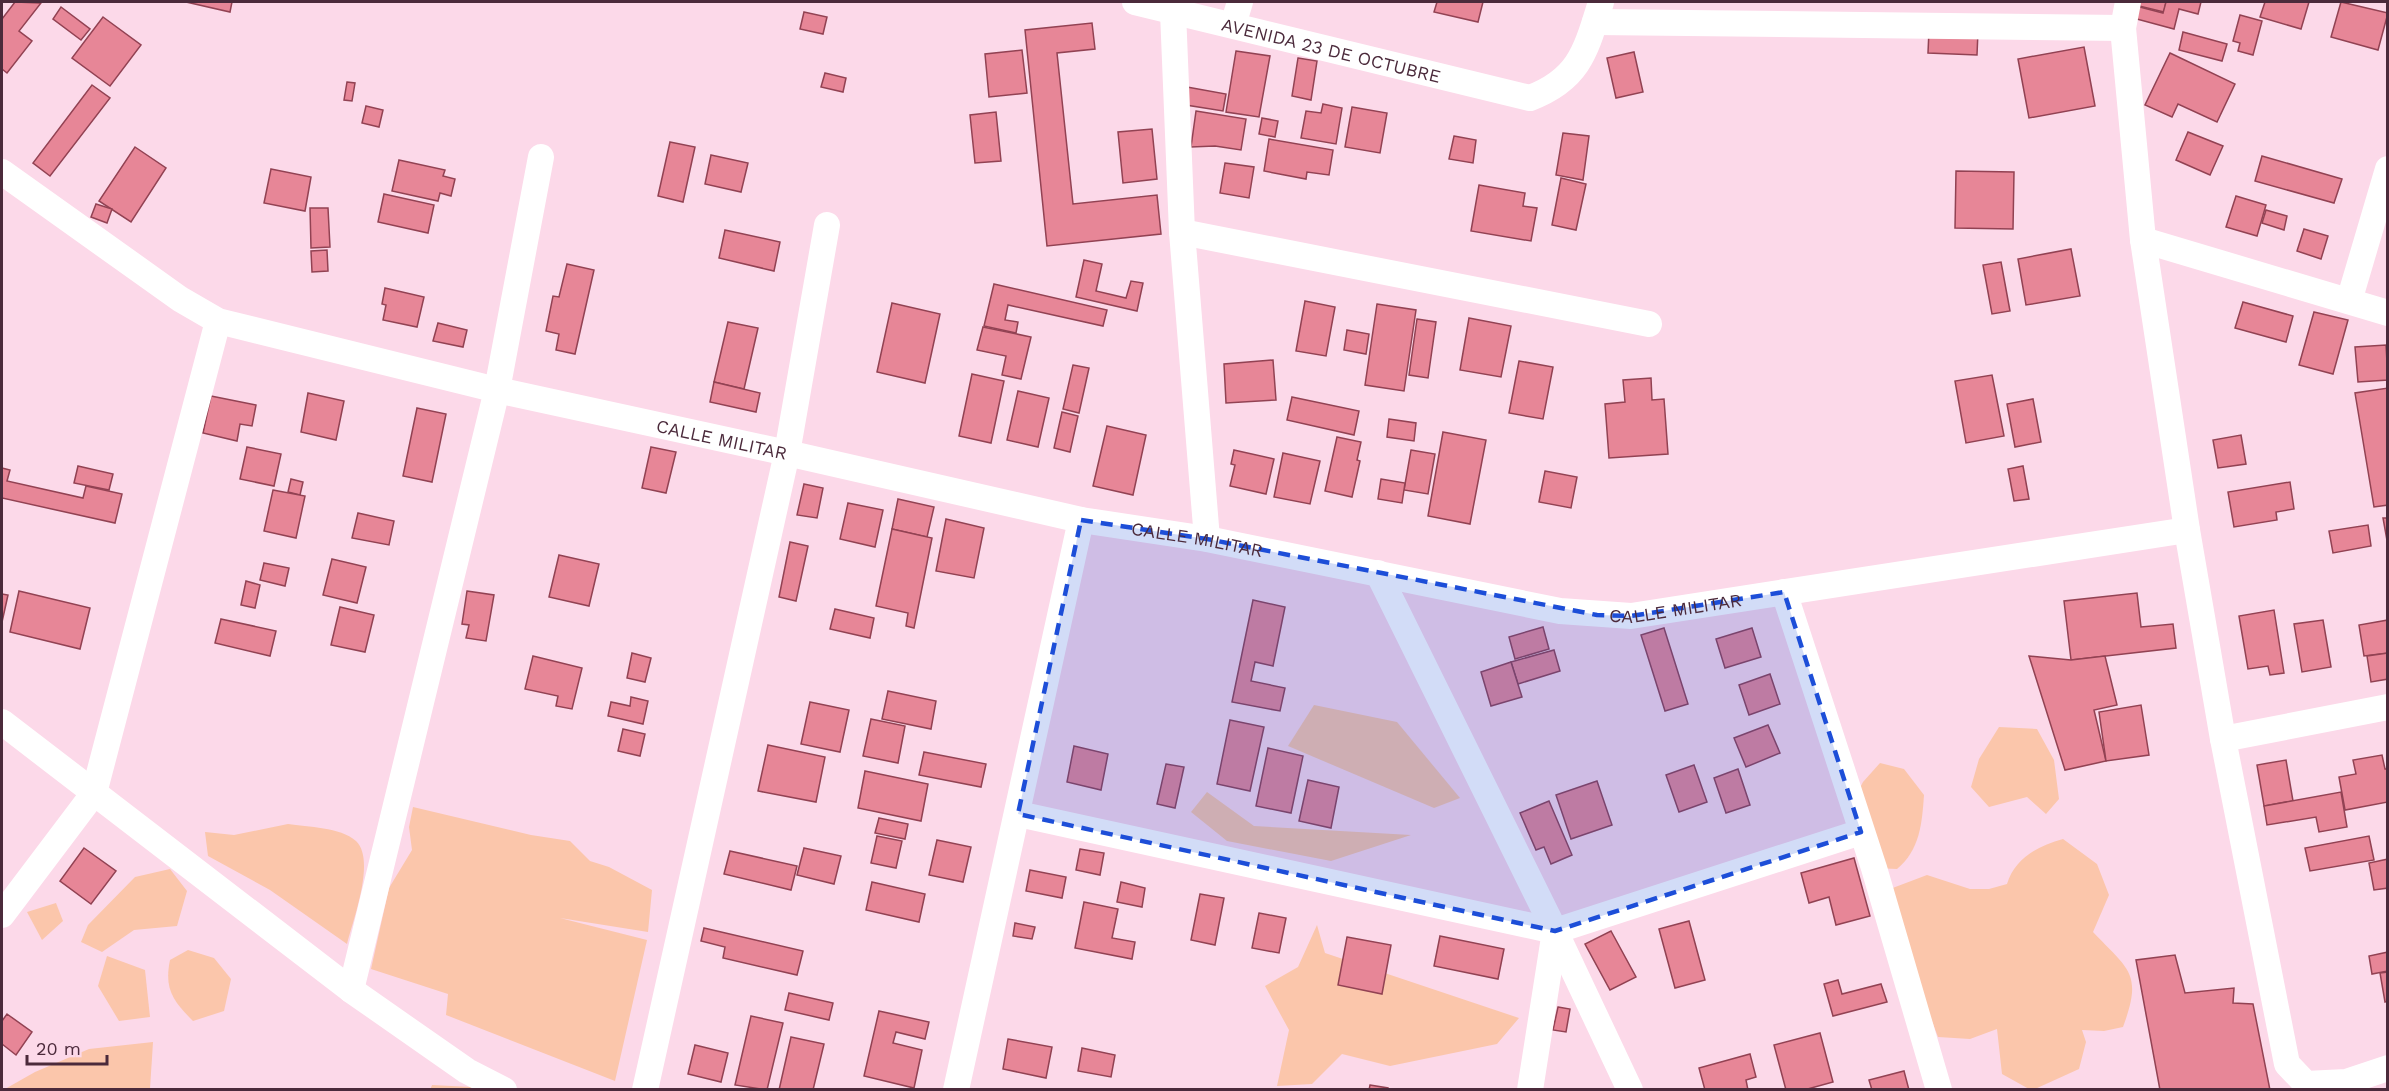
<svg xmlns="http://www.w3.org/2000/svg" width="2389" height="1091" viewBox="0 0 2389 1091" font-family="'Work Sans',sans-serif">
	<rect width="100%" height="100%" fill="#fcd9e9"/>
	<g fill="#fbc6ab">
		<polygon points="1314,705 1397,722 1460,798 1434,808 1288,746"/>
		<polygon points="1999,727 2037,729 2054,760 2059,799 2046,814 2027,797 1989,807 1971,787 1979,759"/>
		<path d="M1880 763 1904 769 1924 795C1922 823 1920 850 1897 869L1874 868 1853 801 1863 782Z"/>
		<polygon points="1207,792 1254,826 1411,835 1331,861 1227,841 1191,812"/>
		<polygon points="413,807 531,835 570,841 590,861 609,867 652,890 648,932 560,918 647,940 615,1081 446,1015 448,994 371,969 389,888 412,850 409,827"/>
		<path d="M288 824C308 827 340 827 356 841 376 860 353 920 347 944L270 890 208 856 205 832 234 835Z"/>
		<path d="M2063 839 2097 864 2109 895 2093 932C2129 970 2143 973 2123 1027L2104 1031 2082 1030 2086 1042 2079 1069 2035 1089H2029L2002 1074 1997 1029 1970 1039 1938 1037 1909 961 1890 889 1927 875 1970 889H1989L2007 884C2015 858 2038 846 2063 839Z"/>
		<polygon points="170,869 187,891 177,926 134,930 102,952 81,942 88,925 135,877"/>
		<polygon points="56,903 63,921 42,940 27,912"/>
		<polygon points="1317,925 1325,953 1519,1018 1497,1044 1390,1066 1342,1054 1312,1084 1277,1086 1289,1030 1265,986 1298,967"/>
		<path d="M188 950 214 958 231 979 224 1011 193 1021C173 1001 164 989 170 960Z"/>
		<polygon points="107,956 145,970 150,1017 119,1021 98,986"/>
		<polygon points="153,1042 150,1089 5,1089 35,1072 89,1049"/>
		<polygon points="432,1085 490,1088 492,1090 430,1090"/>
	</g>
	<g fill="#e78697" stroke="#924253" stroke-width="1.5">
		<polygon points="15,2 41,3 19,31 32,41 7,73 2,69 2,19"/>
		<polygon points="186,2 232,2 230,12"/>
		<polygon points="1437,2 1483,2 1478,22 1434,12"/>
		<polygon points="2136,2 2166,2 2164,12 2135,5"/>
		<polygon points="2166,2 2201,2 2198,14 2179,9 2174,29 2133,18 2136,6 2163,13"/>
		<polygon points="2265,2 2309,2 2301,29 2260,17"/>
		<polygon points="2341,2 2388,13 2378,50 2331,37"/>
		<polygon points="61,7 90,29 81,40 53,19"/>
		<polygon points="804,12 827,17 823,34 800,29"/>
		<polygon points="2240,15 2262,21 2253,55 2238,51 2240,43 2233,41"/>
		<polygon points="103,17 141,45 110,86 72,58"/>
		<polygon points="1092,23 1095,49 1057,53 1073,204 1157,195 1161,234 1047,246 1025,30"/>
		<polygon points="1929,30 1978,31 1977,55 1928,53"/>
		<polygon points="2183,32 2227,44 2222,61 2179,50"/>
		<polygon points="2084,47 2095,106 2029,118 2018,59"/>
		<polygon points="1022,50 1027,93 989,97 985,54"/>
		<polygon points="1236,51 1270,56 1259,117 1226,112"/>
		<polygon points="1634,52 1643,92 1616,98 1607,58"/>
		<polygon points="2170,53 2235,84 2217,122 2178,104 2172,117 2145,105"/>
		<polygon points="1298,58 1317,61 1311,100 1292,96"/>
		<polygon points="825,73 846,78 843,92 821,87"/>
		<polygon points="347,82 355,83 352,101 344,100"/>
		<polygon points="92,85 110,98 50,176 33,163"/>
		<polygon points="1187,87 1226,94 1223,111 1186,105"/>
		<polygon points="1323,104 1342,108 1336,144 1301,138 1306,111 1321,113"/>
		<polygon points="366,106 383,110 379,127 362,123"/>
		<polygon points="1352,107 1387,113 1380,153 1345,147"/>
		<polygon points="1196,111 1246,119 1241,150 1215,146 1191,147"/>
		<polygon points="996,112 1001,161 975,163 970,115"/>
		<polygon points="1262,118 1278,121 1275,137 1259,134"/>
		<polygon points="1152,129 1157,179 1123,183 1118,132"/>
		<polygon points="2188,132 2223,146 2210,175 2176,160"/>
		<polygon points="1563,133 1589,136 1583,180 1556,175"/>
		<polygon points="1454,136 1476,140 1473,163 1449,159"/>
		<polygon points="1269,139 1333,150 1329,175 1307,172 1306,179 1264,171"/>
		<polygon points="670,142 695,147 683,202 658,196"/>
		<polygon points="135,147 166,168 131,222 99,201"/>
		<polygon points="711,155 748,163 741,192 705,184"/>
		<polygon points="2262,156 2342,179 2334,203 2255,181"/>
		<polygon points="399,160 445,170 443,176 455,179 451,196 440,193 438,201 392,191"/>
		<polygon points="1225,163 1254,167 1249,198 1220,193"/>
		<polygon points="271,169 311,177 305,211 264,203"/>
		<polygon points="1956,171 2014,172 2013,229 1955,228"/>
		<polygon points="1561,178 1586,184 1576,230 1552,225"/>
		<polygon points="1479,185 1525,193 1523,206 1537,208 1531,241 1471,231"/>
		<polygon points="384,194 434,205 428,233 378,222"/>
		<polygon points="2236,196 2266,205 2257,236 2226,227"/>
		<polygon points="96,204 112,209 107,223 91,217"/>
		<polygon points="310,208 328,208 330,247 311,248"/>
		<polygon points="2266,210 2287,216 2284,230 2262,223"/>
		<polygon points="2304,229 2328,236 2321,259 2297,251"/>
		<polygon points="725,230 780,242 774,271 719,258"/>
		<polygon points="2071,249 2080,296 2026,305 2018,259"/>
		<polygon points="327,250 328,271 312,272 311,251"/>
		<polygon points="1084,260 1102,264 1096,291 1126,298 1131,281 1143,283 1137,311 1076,297"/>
		<polygon points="2001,262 2010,311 1992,314 1983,265"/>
		<polygon points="567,264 594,270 575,354 556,350 559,334 546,331 553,296 559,297"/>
		<polygon points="994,284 1107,310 1103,326 1008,305 1005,320 1018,322 1016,333 984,326"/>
		<polygon points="385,288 424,297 417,327 383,320 386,305 382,304"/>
		<polygon points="1305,301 1335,307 1326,356 1296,351"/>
		<polygon points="2243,302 2293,316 2286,342 2235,328"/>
		<polygon points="892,303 940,314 925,383 877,372"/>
		<polygon points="1377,304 1416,310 1404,391 1365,385"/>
		<polygon points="2314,312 2348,320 2333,374 2299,365"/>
		<polygon points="1469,318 1511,326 1501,377 1460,370"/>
		<polygon points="1417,319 1436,322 1428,378 1409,375"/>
		<polygon points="728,322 758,328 744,389 714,382"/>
		<polygon points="438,323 467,330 463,347 433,341"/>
		<polygon points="983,327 1031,337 1021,379 1002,375 1006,356 977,350"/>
		<polygon points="1347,330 1369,334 1366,354 1344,350"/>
		<polygon points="2386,345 2388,380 2358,382 2355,347"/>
		<polygon points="1273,360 1276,400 1226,403 1224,364"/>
		<polygon points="1519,361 1553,367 1543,419 1509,413"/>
		<polygon points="1073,365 1089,368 1079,413 1063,409"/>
		<polygon points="972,374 1004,381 991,443 959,436"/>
		<polygon points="1992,375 2004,436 1966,443 1955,381"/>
		<polygon points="1651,378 1652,400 1664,399 1668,454 1609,458 1605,404 1625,402 1623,380"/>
		<polygon points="714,382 760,393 756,412 710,402"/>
		<polygon points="2388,388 2388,505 2374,507 2355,393"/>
		<polygon points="1018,391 1049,398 1038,447 1007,440"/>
		<polygon points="308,393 344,401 336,440 301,432"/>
		<polygon points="211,396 256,405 252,426 240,424 237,441 203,433"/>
		<polygon points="1292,397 1359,411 1354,435 1287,420"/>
		<polygon points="2033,399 2041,442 2015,447 2007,404"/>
		<polygon points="417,408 446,414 432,482 403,476"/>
		<polygon points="1062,412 1078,416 1070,452 1054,448"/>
		<polygon points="1389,419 1416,423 1414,441 1387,437"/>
		<polygon points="1107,426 1146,435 1133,495 1093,486"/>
		<polygon points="1443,432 1486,440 1470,524 1428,516"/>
		<polygon points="2241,435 2246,464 2218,468 2213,440"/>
		<polygon points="1337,437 1361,442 1357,460 1360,461 1352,497 1325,491"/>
		<polygon points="247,447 281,454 274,486 240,479"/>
		<polygon points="651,447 676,452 666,493 642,488"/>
		<polygon points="1234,450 1274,459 1266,494 1230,486 1235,465 1231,464"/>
		<polygon points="1411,450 1435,454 1428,494 1404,490"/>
		<polygon points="1283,453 1320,461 1310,504 1274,497"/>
		<polygon points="78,466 113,474 109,490 74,483"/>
		<polygon points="2023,466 2029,499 2014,501 2008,469"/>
		<polygon points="2,468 10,470 7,481 83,498 86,486 122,494 115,523 2,498"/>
		<polygon points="1545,471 1577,477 1571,508 1539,502"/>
		<polygon points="291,479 303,482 300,495 288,492"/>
		<polygon points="1381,479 1405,483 1402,503 1378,499"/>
		<polygon points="2290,482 2294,509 2276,512 2277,520 2234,527 2228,492"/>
		<polygon points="804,484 823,488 817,518 797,515"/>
		<polygon points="273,490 305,496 296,538 264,531"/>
		<polygon points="898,499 934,507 927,537 892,529"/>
		<polygon points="848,503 883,510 875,547 840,539"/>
		<polygon points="358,513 394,521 389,545 352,538"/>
		<polygon points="2383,518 2388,518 2388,546"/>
		<polygon points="946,519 984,528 974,578 936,571"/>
		<polygon points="2368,525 2371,546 2333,553 2329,531"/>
		<polygon points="892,529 932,538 914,628 906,626 908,613 876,606"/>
		<polygon points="790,542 808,546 796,601 779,597"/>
		<polygon points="559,555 599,564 589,606 549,597"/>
		<polygon points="332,559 366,567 357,603 323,595"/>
		<polygon points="264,563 289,568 285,586 260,580"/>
		<polygon points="246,581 260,585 255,608 241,605"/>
		<polygon points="19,591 90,608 80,649 10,632"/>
		<polygon points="467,591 494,595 486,641 466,638 469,625 462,624"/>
		<polygon points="2137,593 2141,627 2173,624 2176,648 2071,660 2064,601"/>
		<polygon points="2,594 8,595 2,622"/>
		<polygon points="1253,600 1285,607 1273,666 1255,662 1251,681 1285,688 1280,711 1232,702"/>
		<polygon points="340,607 374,615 365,652 331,645"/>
		<polygon points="835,609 874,618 870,638 830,629"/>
		<polygon points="2274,610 2284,673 2270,675 2268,666 2248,669 2239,616"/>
		<polygon points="221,619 276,631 270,656 215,643"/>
		<polygon points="2323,620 2331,667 2302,672 2294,624"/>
		<polygon points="2388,620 2388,653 2364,656 2359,625"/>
		<polygon points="1543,627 1549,649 1515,659 1509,637"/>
		<polygon points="1664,628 1688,704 1665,711 1641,635"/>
		<polygon points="1752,628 1761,657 1725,668 1716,639"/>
		<polygon points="1554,650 1560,671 1518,684 1511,662"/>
		<polygon points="632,653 651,658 645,682 627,678"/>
		<polygon points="2388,653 2388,679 2371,682 2367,656"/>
		<polygon points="533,656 582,668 572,709 556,706 558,696 525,689"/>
		<polygon points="2029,656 2071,660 2105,656 2117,705 2094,710 2106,761 2065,770"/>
		<polygon points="1511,662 1522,697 1491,706 1481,672"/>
		<polygon points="1770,674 1780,704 1749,715 1739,685"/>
		<polygon points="888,691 936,701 931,729 882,719"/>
		<polygon points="631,697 648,701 643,724 608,716 611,702 630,706"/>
		<polygon points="810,702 849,710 840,752 801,744"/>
		<polygon points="2141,705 2149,755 2106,761 2099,712"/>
		<polygon points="871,719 905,726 898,763 863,756"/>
		<polygon points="1230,720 1264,727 1250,791 1217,784"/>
		<polygon points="1768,725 1780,753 1746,767 1734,738"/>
		<polygon points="623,729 645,734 640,756 618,751"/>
		<polygon points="768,745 825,757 816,802 758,791"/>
		<polygon points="1074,746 1108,754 1101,790 1067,782"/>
		<polygon points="1268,748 1303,756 1291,813 1256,806"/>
		<polygon points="924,752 986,764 981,787 919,775"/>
		<polygon points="2382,755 2385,769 2388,769 2388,802 2345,810 2339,777 2356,774 2353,760"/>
		<polygon points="2286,760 2293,801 2264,806 2257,765"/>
		<polygon points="1166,764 1184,767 1175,808 1157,804"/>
		<polygon points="1694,765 1707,802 1679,812 1666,775"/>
		<polygon points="1738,769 1750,805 1726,813 1714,778"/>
		<polygon points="865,771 928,784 921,821 858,808"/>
		<polygon points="1308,780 1339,787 1331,828 1299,821"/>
		<polygon points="1597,781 1612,825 1571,839 1556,795"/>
		<polygon points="2341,792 2347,827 2319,832 2316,817 2267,825 2264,806"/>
		<polygon points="1549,801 1572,855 1551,864 1544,847 1536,850 1520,813"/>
		<polygon points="879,818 908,824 905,839 875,833"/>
		<polygon points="877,836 902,841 896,868 871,863"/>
		<polygon points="2369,836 2374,860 2310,871 2305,848"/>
		<polygon points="937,840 971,847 963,882 929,875"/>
		<polygon points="84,848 116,871 91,904 60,881"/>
		<polygon points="804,848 841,856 834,884 797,875"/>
		<polygon points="1080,849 1104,853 1100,875 1076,870"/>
		<polygon points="730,851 797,866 791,890 724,874"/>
		<polygon points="1854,858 1870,916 1836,925 1829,897 1809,903 1801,873"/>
		<polygon points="2388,859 2388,888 2374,890 2369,863"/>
		<polygon points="1030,870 1066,877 1062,898 1026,891"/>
		<polygon points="872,882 925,894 919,922 866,910"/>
		<polygon points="1121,882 1145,888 1142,907 1117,902"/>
		<polygon points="1200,894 1224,898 1215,945 1191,940"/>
		<polygon points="1084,902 1118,909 1112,938 1135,942 1132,959 1075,948"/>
		<polygon points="1259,913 1286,918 1279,953 1252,948"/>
		<polygon points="1689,921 1705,980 1675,988 1659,929"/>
		<polygon points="1015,923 1035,927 1032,939 1013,936"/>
		<polygon points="704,928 803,951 797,975 723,958 725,947 701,941"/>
		<polygon points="1611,931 1636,977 1610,990 1585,944"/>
		<polygon points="1440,936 1504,949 1498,979 1434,966"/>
		<polygon points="1347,937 1391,945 1382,994 1338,985"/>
		<polygon points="2388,952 2388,971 2372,974 2369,956"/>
		<polygon points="2175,955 2185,993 2234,988 2233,1003 2253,1004 2270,1090 2160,1090 2136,960"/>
		<polygon points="2388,972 2388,1001 2385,1002 2380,973"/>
		<polygon points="1838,980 1842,994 1881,984 1887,1002 1833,1016 1824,984"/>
		<polygon points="789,993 833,1003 829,1020 785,1010"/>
		<polygon points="1558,1007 1570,1009 1566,1032 1553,1030"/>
		<polygon points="879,1011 929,1022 925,1039 896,1032 893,1043 922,1050 914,1088 864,1076"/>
		<polygon points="7,1014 32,1032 16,1055 2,1044 2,1021"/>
		<polygon points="751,1016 783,1023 767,1090 735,1085"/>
		<polygon points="1820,1033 1833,1082 1804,1090 1786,1090 1774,1045"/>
		<polygon points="791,1037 824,1044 813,1090 779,1090"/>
		<polygon points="1008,1039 1052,1047 1046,1078 1003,1069"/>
		<polygon points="695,1045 728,1053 721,1082 688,1074"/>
		<polygon points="1082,1048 1115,1055 1111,1077 1078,1071"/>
		<polygon points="1750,1054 1756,1077 1746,1080 1748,1090 1705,1090 1699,1068"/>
		<polygon points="1904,1071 1909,1090 1872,1090 1869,1080"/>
		<polygon points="1370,1085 1388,1088 1388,1090 1369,1090"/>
	</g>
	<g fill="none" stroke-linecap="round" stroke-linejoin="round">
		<g stroke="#fff" stroke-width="26">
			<path id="s1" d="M1135 2 1530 98C1580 79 1586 50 1601 2"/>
			<polyline points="2128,2 2123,28 2143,240 2187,530 2223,739 2287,1064 2306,1084 2346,1082 2388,1068"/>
			<polyline points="1173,12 1182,232 1207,539"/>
			<polyline points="1595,22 2123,28"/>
			<polyline points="1233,25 1240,2"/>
			<path id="s2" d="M2 172 180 299 218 321 497 390 787 453 1081 520 1207 539 1560 611 1631 616 2187 530"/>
			<polyline points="1182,232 1649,324"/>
			<polyline points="2143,240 2388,313"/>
			<polyline points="2349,301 2388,169"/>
			<polyline points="1378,573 1555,931 1630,1090"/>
			<polyline points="1784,592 1874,868 1939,1090"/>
			<polyline points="2,722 351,990 467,1071 504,1090"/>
			<polyline points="2223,739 2388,707"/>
			<polyline points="1018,814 1555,931 1861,832"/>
			<polyline points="2,915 94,793 218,321"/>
			<polyline points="351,990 497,390 541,157"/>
			<polyline points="645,1090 787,453 827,225"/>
			<polyline points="956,1090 1081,520"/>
			<polyline points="1530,1090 1555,931"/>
		</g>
	</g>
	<path fill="#1d4ed8" fill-opacity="0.2" stroke="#1d4ed8" stroke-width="4.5" stroke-dasharray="12 8" stroke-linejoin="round" d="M1081 520 1207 539 1597 615 1631 616 1784 592 1861 832 1555 931 1018 814Z"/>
	<g text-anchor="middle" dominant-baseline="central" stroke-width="4.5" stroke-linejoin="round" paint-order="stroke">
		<g font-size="18" fill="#4b2a3b" stroke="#fcd9e9">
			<text stroke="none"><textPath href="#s1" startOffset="202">AVENIDA 23 DE OCTUBRE</textPath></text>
			<text stroke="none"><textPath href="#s2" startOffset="780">CALLE MILITAR</textPath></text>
			<text stroke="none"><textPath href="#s2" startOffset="1266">CALLE MILITAR</textPath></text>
			<text stroke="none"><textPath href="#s2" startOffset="1752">CALLE MILITAR</textPath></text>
		</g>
	</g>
	<rect width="2389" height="1091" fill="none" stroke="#4b2a3b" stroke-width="6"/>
	<path d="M27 1055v9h80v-9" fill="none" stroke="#4b2a3b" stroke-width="3"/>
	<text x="36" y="1055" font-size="18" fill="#4b2a3b" stroke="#fcd9e9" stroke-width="4.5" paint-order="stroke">20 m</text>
</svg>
